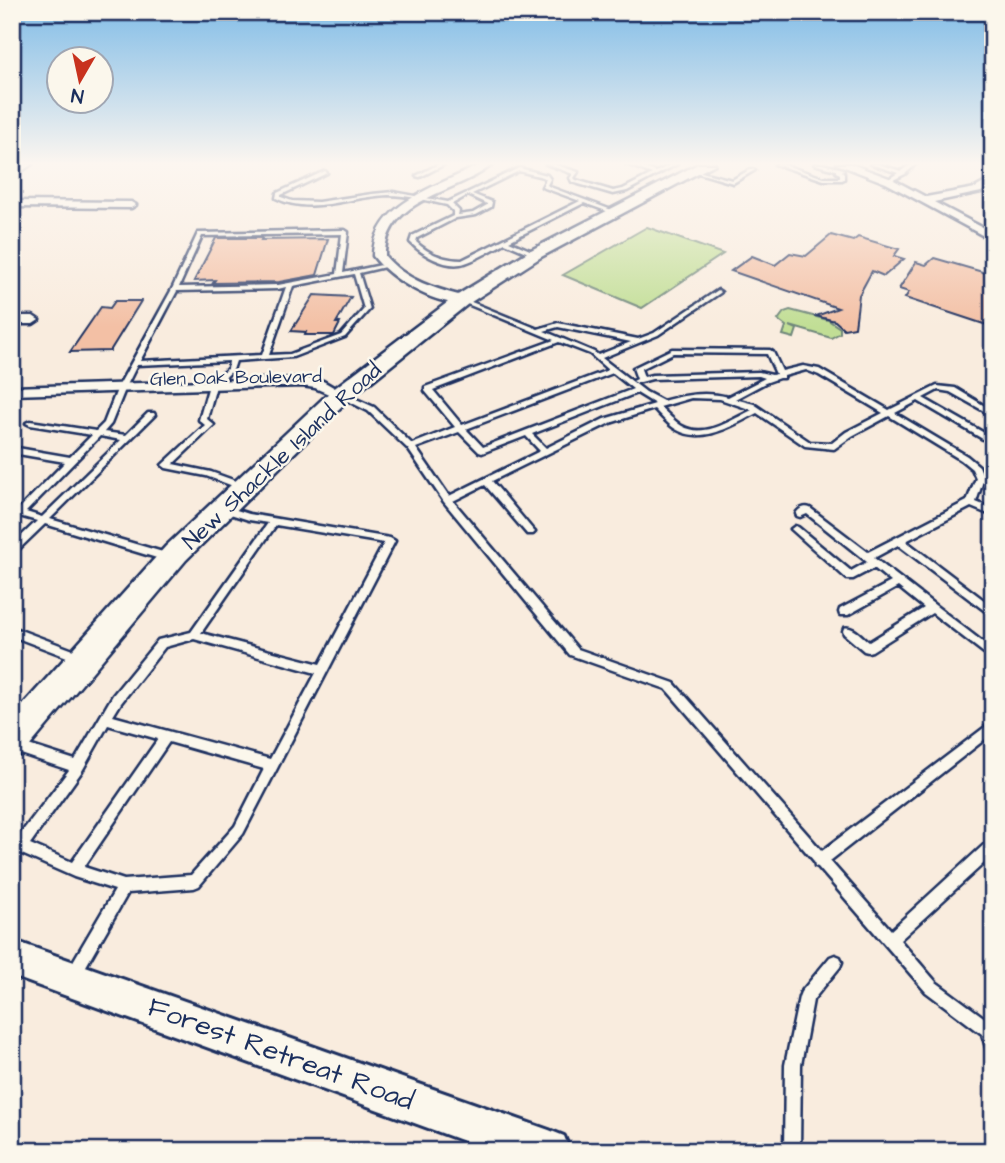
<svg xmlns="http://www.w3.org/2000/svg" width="1005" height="1163" viewBox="0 0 1005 1163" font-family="'Architects Daughter',sans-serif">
	<rect width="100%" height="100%" fill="#f9ecde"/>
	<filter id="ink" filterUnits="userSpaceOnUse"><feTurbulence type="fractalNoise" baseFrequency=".0143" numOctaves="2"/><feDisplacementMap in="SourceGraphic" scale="14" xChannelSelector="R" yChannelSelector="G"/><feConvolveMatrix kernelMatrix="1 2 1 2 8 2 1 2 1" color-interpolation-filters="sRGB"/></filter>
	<g filter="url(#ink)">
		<g fill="#c1de95" stroke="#6e867a" stroke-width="2">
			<polygon points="647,227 723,254 642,308 563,275"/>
			<polygon points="790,310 828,320 840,328 840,333 831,338 790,326 797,329 794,338 783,335 786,326 778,320 784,312"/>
		</g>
		<g fill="#f3c0a5" stroke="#1b2f5e" stroke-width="2">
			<polygon points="831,235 853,241 858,237 899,249 894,256 904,259 884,276 872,271 859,295 855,327 844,329 835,321 816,316 838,308 731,271 752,256 775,265 790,253 806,256"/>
			<polygon points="216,238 262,238 261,240 328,239 317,275 279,282 213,283 215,280 194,281"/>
			<polygon points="934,258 993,275 993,327 905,298 909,292 899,289 916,262 926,265"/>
			<polygon points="314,295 351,297 336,323 340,323 334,335 305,335 306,332 291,331"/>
			<polygon points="115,301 141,301 110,351 70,352 101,307 110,308"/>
		</g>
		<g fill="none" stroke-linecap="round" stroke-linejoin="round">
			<g stroke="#1b2f5e" stroke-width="5">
				<g id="service">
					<polygon points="439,164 445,164 420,177 416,176"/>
					<polygon points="546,164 553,164 578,172 574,178 576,180 613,191 623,189 652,174 626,164 632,164 656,172 672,164 677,164 627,191 613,194 572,182 570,178 573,174"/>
					<polygon points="775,164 782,164 824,178 840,178 840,174 836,172 836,170 814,164 822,164 844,169 842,171 844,173 844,179 842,180 824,180"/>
					<polygon points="871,164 878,164 901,171 911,164 916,164 905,174 889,182 887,180 898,173"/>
					<path d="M519 168 547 175 550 179 547 185 550 187 617 212 612 213 584 203 509 241 537 253V255H533L505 243C492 250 478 259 465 263 447 269 422 255 410 242L412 236 453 216V211L447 205C428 201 408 195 388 195 351 196 311 216 276 198L277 193 325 171 327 173 281 195V197L292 201 318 202 372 194 393 192 448 202ZM519 171 543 177 546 179 542 187 580 201 462 260C444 260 429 254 416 242L417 238 456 218 476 215 491 207 492 202 472 194ZM468 195 487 204V205L473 213 458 215 459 211 452 204Z"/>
					<polygon points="751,169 755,170 733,183 692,171 694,170 732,180"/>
					<path d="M345 230 348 232 343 273 386 264 389 266 359 273 370 309 369 310 345 337 293 357 236 361 233 370 216 386 207 419 214 425 173 464 211 472 247 485 248 487 247 489 244 490 206 476 166 468 162 465 205 425 199 420 209 385 228 368 229 361 137 365 126 387 111 424 104 432 126 435 148 413H154L155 415 50 519 173 555 175 558 173 561 170 562 45 524 15 553 12 554V545L37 521 16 515 15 513 65 462 12 453V447L70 457 92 435 30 425 26 423 30 421 96 431 104 423 118 387 172 289 198 233ZM342 234 337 274 278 285 179 287 202 236ZM354 274 364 309 341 335 290 354 269 355 293 286ZM286 287 262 355 140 361 177 291 278 289ZM100 436 121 440 42 517 26 512Z"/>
					<path d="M718 290 721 292 720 293 658 335 602 358 646 392 663 401C684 395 705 391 728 397L765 378 759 376 652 379 637 383 633 381 637 379 633 368 635 367 672 349 770 350 773 352 782 371 803 366 819 369 889 410 937 386 955 388 993 411V416L950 392 938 390 923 398 993 438V445L918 401 895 413 967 456 979 466 984 478 976 502 993 509V516L971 507 906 541 993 607V617L898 545 874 558 993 650V660L932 613 872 651 868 652 864 651 844 634 843 631 844 628C853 625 862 637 869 642L924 608 898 587 848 615H840L839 612 840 609 891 582 874 568 853 579H847L791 529 795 526 798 527 851 571 867 562 807 514 800 517 797 516 796 514C798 509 805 506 810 508L868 552 967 501 976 478 972 469 961 460 889 416 852 436 834 449 805 446 757 413C732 426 701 446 674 428 667 423 660 415 654 409L610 423 492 481 533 530 535 532 533 534H527L485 485 453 501 578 649 674 683 822 851 993 721V733L830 861 891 930 988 841 993 840V855L900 940 936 982 993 1024V1057L988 1054 982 1034 926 992 818 867 815 866 814 861 666 689 570 655 444 502 408 449 368 411 336 395 340 393H343L374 407 412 444 455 427 425 391V387L554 340 460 301V299H464L538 329 558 323 638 339 654 333ZM558 327 631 342 598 355 594 352 544 331ZM559 342 590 354 608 370 462 425 433 390ZM673 353 767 354 776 374 772 375 759 372 652 375 644 377 641 369ZM806 370 819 375 883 413 846 432 832 443 810 442 754 404 735 399 765 383 779 378H784V376ZM613 373 633 389 483 447 466 429ZM637 393 655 404 604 419 546 448 532 434ZM691 398 720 399 752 410C731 420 705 439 682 426 674 421 667 413 660 407ZM459 432 479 452 482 453 526 436 540 451 449 496 416 448Z"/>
					<path d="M224 506 249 514 390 538 395 541 243 834 199 886 194 888 128 893 78 980 73 982 68 980 66 975 68 970 115 890 74 877 15 851 14 846 15 841 69 770 12 751V743L16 741 75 760 113 695 158 640 191 632 268 523 249 520 221 511 220 509 221 507ZM276 525 384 543 320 664 201 633ZM194 639 316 673 270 759 113 716 121 703 165 647ZM108 725 158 739 72 862 30 844 82 771ZM169 742 264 769 235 826 191 875 124 880 84 867Z"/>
					<polygon points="12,627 84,654 85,657 84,660 80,662 12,636"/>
					<polygon points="835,955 840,957 842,962 840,967 813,1000 801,1065 800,1151 784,1151 785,1065 799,997 801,992 830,957"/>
				</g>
			</g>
			<g stroke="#1b2f5e" stroke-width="5">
				<g id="minor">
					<polygon points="21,164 32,164 12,178 12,170"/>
					<path d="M481 164H493C457 194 385 197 385 256 406 281 436 289 466 297V303C437 307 390 279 373 256 374 201 441 186 481 164Z"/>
					<polygon points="837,164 851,164 892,179 926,197 975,188 993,178 993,185 981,192 934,202 993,233 993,241 886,183"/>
					<polygon points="12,201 131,202 136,205 131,208 12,207"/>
					<polygon points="12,316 33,316 39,320 33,324 12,324"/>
					<polygon points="302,378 323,381 347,395 340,399 315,388 302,386 12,395 12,387"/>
				</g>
			</g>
			<g stroke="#1b2f5e" stroke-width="6">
				<polygon id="tertiary" points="12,940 549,1130 564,1136 570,1151 491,1151 12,976"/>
			</g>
			<g stroke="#1b2f5e" stroke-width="5">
				<polygon id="secondary" points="698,164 715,164 541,257 468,304 348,400 186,560 24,753 12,758 12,717 166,546 332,390 456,296 529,251"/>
			</g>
			<use href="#service" fill="#fbf7ec" fill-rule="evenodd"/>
			<use href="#minor" fill="#fbf7ec" fill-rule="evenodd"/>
			<use href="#tertiary" fill="#fbf7ec" fill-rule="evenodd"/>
			<use href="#secondary" fill="#fbf7ec" fill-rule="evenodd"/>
		</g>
	</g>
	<linearGradient id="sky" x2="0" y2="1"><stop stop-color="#80bce7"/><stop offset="0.5" stop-color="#fcf6f0"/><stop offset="1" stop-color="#fcf6f0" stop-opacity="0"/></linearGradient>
	<rect width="1005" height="327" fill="url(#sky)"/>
	<g text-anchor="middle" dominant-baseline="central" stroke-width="5" stroke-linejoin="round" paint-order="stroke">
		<g font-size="19" fill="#1b2f5e" stroke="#fbf7ec">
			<text transform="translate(236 378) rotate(-1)">Glen Oak Boulevard</text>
		</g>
		<g font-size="23" fill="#1b2f5e" stroke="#fbf7ec">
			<text transform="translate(282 456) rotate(-43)">New Shackle Island Road</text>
		</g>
		<g font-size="28" fill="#1b2f5e" stroke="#fbf7ec">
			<text transform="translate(281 1054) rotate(20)">Forest Retreat Road</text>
		</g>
	</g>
	<rect width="1005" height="1163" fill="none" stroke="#fbf7ec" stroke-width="42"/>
	<rect x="21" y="21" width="963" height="1121" fill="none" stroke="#1b2f5e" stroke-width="2.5" filter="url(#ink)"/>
	<g transform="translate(80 80) rotate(189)"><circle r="33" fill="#fbf7ec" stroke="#a1a7b3" stroke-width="2"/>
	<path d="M0-5L12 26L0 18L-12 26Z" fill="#c8321e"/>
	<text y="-10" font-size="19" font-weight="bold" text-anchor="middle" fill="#1b2f5e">N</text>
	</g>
</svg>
